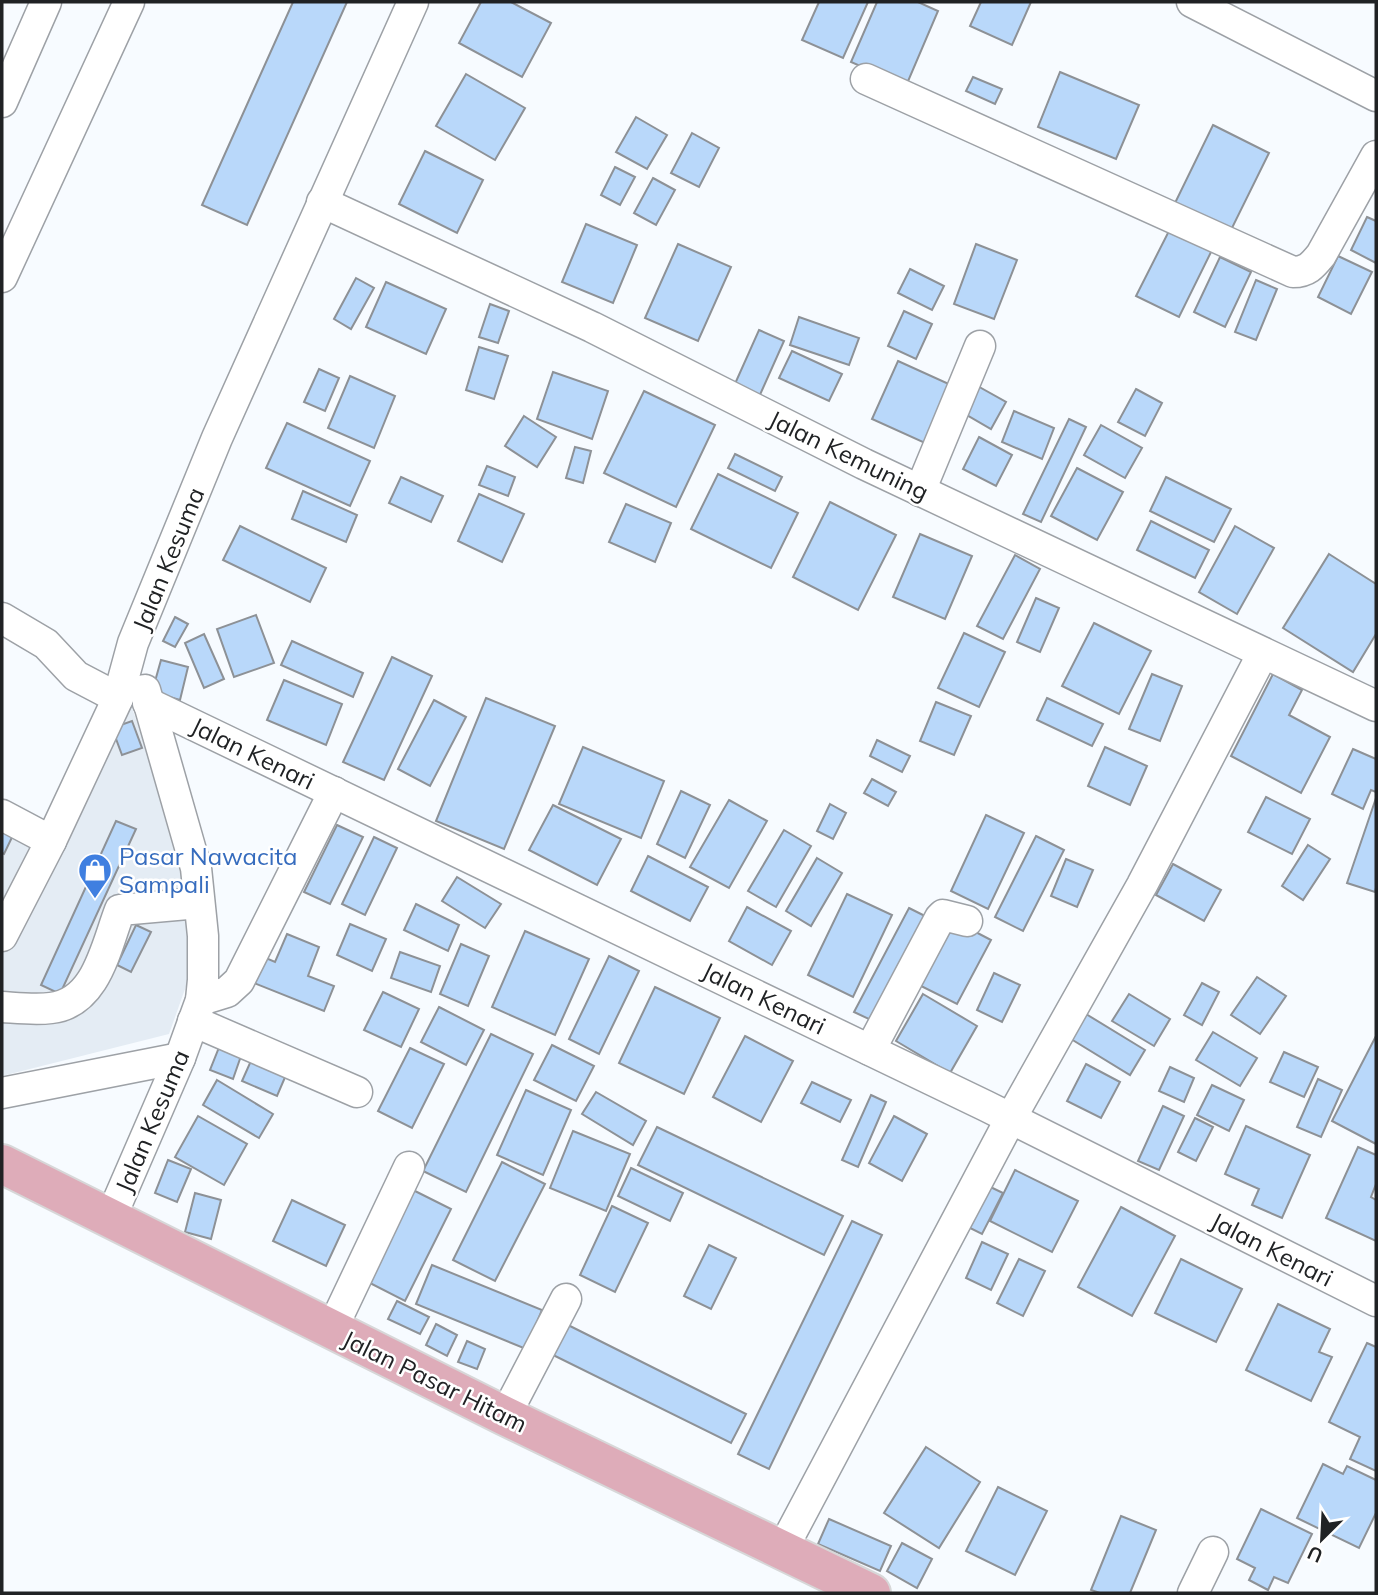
<svg xmlns="http://www.w3.org/2000/svg" width="1378" height="1595" viewBox="0 0 1378 1595" font-family="Mulish,sans-serif">
	<rect width="100%" height="100%" fill="#f7fbff"/>
	<polygon fill="#e4ecf4" points="128,697 179,839 195,961 169,1034 2,1076 2,802 48,824"/>
	<g fill="#b9d8fa" stroke="#8d9196" stroke-width="2">
		<polygon points="293,2 347,2 247,225 202,205"/>
		<polygon points="481,2 511,2 551,23 522,77 459,43"/>
		<polygon points="819,2 868,2 843,58 802,40"/>
		<polygon points="877,2 918,2 938,11 906,86 851,62"/>
		<polygon points="981,2 1031,2 1012,45 970,26"/>
		<polygon points="1060,72 1139,105 1116,159 1038,127"/>
		<polygon points="466,74 525,108 495,160 436,126"/>
		<polygon points="973,77 1002,89 995,104 966,91"/>
		<polygon points="636,117 667,135 647,169 616,152"/>
		<polygon points="1213,125 1269,153 1231,230 1175,203"/>
		<polygon points="692,133 719,148 699,187 671,173"/>
		<polygon points="425,151 483,180 457,233 399,204"/>
		<polygon points="615,167 635,177 620,205 601,195"/>
		<polygon points="653,178 675,190 656,225 634,213"/>
		<polygon points="1367,217 1376,221 1376,263 1351,250"/>
		<polygon points="586,224 637,245 613,303 562,282"/>
		<polygon points="1172,225 1214,246 1179,317 1136,296"/>
		<polygon points="678,244 731,267 698,341 645,318"/>
		<polygon points="976,244 1017,260 994,319 954,304"/>
		<polygon points="1338,256 1372,272 1351,314 1318,297"/>
		<polygon points="1220,257 1251,272 1225,327 1194,312"/>
		<polygon points="910,269 944,286 932,310 898,293"/>
		<polygon points="356,278 374,288 351,329 334,319"/>
		<polygon points="1256,280 1277,289 1256,340 1235,332"/>
		<polygon points="386,282 446,309 426,354 366,327"/>
		<polygon points="490,304 509,311 498,343 479,337"/>
		<polygon points="904,311 932,324 916,359 888,346"/>
		<polygon points="799,317 859,338 849,365 790,345"/>
		<polygon points="759,330 784,341 759,397 734,386"/>
		<polygon points="479,347 508,356 494,399 466,390"/>
		<polygon points="792,351 842,374 829,401 779,378"/>
		<polygon points="898,361 951,385 925,443 872,419"/>
		<polygon points="319,369 339,378 325,411 304,402"/>
		<polygon points="553,372 608,391 592,439 537,419"/>
		<polygon points="350,376 395,396 374,448 328,428"/>
		<polygon points="974,384 1006,402 991,429 960,411"/>
		<polygon points="1136,389 1162,403 1145,436 1118,422"/>
		<polygon points="644,391 715,425 676,507 604,473"/>
		<polygon points="1014,411 1054,428 1042,459 1002,442"/>
		<polygon points="524,416 556,437 537,467 505,446"/>
		<polygon points="1069,419 1086,427 1041,522 1023,514"/>
		<polygon points="287,423 370,461 350,506 266,468"/>
		<polygon points="1101,425 1142,448 1125,478 1084,455"/>
		<polygon points="979,437 1012,455 996,486 963,469"/>
		<polygon points="575,447 591,451 583,483 566,478"/>
		<polygon points="735,454 782,477 775,491 728,468"/>
		<polygon points="487,466 515,477 508,496 479,485"/>
		<polygon points="1077,468 1123,492 1097,540 1051,516"/>
		<polygon points="718,474 798,513 771,568 691,529"/>
		<polygon points="401,477 443,496 431,522 389,503"/>
		<polygon points="1166,477 1231,509 1214,542 1150,511"/>
		<polygon points="303,491 357,515 346,542 292,519"/>
		<polygon points="479,494 524,514 502,562 458,541"/>
		<polygon points="830,502 896,535 858,610 793,577"/>
		<polygon points="626,504 671,523 655,562 609,542"/>
		<polygon points="1151,521 1209,550 1195,578 1137,550"/>
		<polygon points="240,526 326,568 310,602 223,560"/>
		<polygon points="1235,526 1274,548 1237,614 1199,592"/>
		<polygon points="920,534 972,556 945,619 893,597"/>
		<polygon points="1329,554 1376,584 1376,634 1353,672 1283,628"/>
		<polygon points="1015,555 1040,569 1003,639 977,626"/>
		<polygon points="1036,598 1059,608 1040,652 1017,642"/>
		<polygon points="256,615 274,663 234,677 217,629"/>
		<polygon points="175,617 188,624 175,647 163,641"/>
		<polygon points="1094,623 1151,651 1119,714 1062,686"/>
		<polygon points="964,633 1005,652 979,707 938,688"/>
		<polygon points="204,634 224,679 204,688 185,643"/>
		<polygon points="292,641 363,673 353,697 281,665"/>
		<polygon points="392,657 432,676 384,780 343,762"/>
		<polygon points="161,660 188,667 180,700 152,692"/>
		<polygon points="1152,674 1182,686 1160,741 1129,729"/>
		<polygon points="1273,674 1302,690 1289,715 1330,737 1301,793 1231,756"/>
		<polygon points="284,680 342,704 326,745 267,720"/>
		<polygon points="486,698 555,726 504,849 436,821"/>
		<polygon points="1047,698 1103,724 1092,746 1037,720"/>
		<polygon points="434,700 466,717 430,786 398,769"/>
		<polygon points="936,702 971,716 954,755 920,741"/>
		<polygon points="132,721 142,748 122,755 112,728"/>
		<polygon points="877,740 910,756 902,772 870,756"/>
		<polygon points="583,747 664,781 641,838 559,804"/>
		<polygon points="1105,747 1147,766 1130,805 1088,786"/>
		<polygon points="1353,749 1376,759 1376,792 1371,790 1363,809 1332,794"/>
		<polygon points="872,779 896,792 888,806 864,793"/>
		<polygon points="681,791 710,805 685,858 657,844"/>
		<polygon points="1266,797 1310,819 1292,854 1248,832"/>
		<polygon points="1376,798 1376,888 1375,892 1347,883"/>
		<polygon points="729,800 767,821 729,888 690,867"/>
		<polygon points="830,804 846,813 833,839 817,831"/>
		<polygon points="553,805 621,839 597,885 529,850"/>
		<polygon points="986,815 1024,833 988,909 951,891"/>
		<polygon points="116,821 136,829 60,994 41,985"/>
		<polygon points="337,825 363,837 330,904 304,892"/>
		<polygon points="2,826 15,831 4,854 2,853"/>
		<polygon points="784,830 811,846 776,907 748,891"/>
		<polygon points="1036,836 1064,850 1023,931 995,917"/>
		<polygon points="374,837 397,848 365,915 342,904"/>
		<polygon points="1308,845 1330,859 1303,900 1282,886"/>
		<polygon points="648,856 708,887 690,921 631,891"/>
		<polygon points="817,858 842,873 811,926 786,911"/>
		<polygon points="1066,859 1093,870 1077,907 1051,896"/>
		<polygon points="1173,864 1221,890 1204,921 1156,895"/>
		<polygon points="457,877 501,904 485,928 442,901"/>
		<polygon points="847,894 892,915 853,997 808,975"/>
		<polygon points="416,904 459,925 448,951 404,930"/>
		<polygon points="747,907 791,931 772,965 729,941"/>
		<polygon points="909,908 925,916 871,1020 854,1012"/>
		<polygon points="945,916 991,940 957,1004 911,981"/>
		<polygon points="350,924 386,939 372,971 337,955"/>
		<polygon points="136,925 151,932 131,972 117,965"/>
		<polygon points="525,931 589,959 555,1035 492,1007"/>
		<polygon points="287,934 319,947 308,976 334,986 324,1011 249,981 259,955 275,962"/>
		<polygon points="461,944 489,956 468,1006 440,994"/>
		<polygon points="400,952 440,966 431,992 391,978"/>
		<polygon points="609,956 639,971 599,1054 569,1039"/>
		<polygon points="994,973 1020,985 1002,1022 977,1010"/>
		<polygon points="1257,977 1286,996 1260,1034 1231,1015"/>
		<polygon points="1202,983 1219,992 1202,1025 1184,1015"/>
		<polygon points="655,987 720,1018 684,1094 619,1063"/>
		<polygon points="383,992 419,1009 401,1047 364,1030"/>
		<polygon points="923,994 977,1026 950,1073 896,1041"/>
		<polygon points="1129,994 1170,1019 1154,1046 1112,1021"/>
		<polygon points="439,1007 484,1030 466,1065 421,1042"/>
		<polygon points="1086,1014 1145,1050 1130,1075 1071,1039"/>
		<polygon points="1213,1032 1257,1058 1240,1086 1196,1060"/>
		<polygon points="491,1034 533,1054 466,1192 423,1171"/>
		<polygon points="745,1036 793,1061 761,1122 713,1097"/>
		<polygon points="1376,1036 1376,1144 1332,1121"/>
		<polygon points="220,1045 242,1053 233,1079 210,1070"/>
		<polygon points="552,1045 594,1066 576,1101 534,1080"/>
		<polygon points="410,1048 444,1064 412,1128 378,1111"/>
		<polygon points="1284,1052 1318,1067 1304,1097 1270,1082"/>
		<polygon points="254,1054 289,1068 277,1096 242,1081"/>
		<polygon points="1086,1064 1120,1082 1101,1118 1067,1101"/>
		<polygon points="1170,1067 1194,1078 1184,1102 1159,1091"/>
		<polygon points="1318,1079 1342,1090 1321,1137 1297,1127"/>
		<polygon points="217,1080 273,1114 259,1138 203,1105"/>
		<polygon points="812,1082 851,1100 840,1122 801,1103"/>
		<polygon points="1212,1085 1244,1100 1229,1131 1197,1115"/>
		<polygon points="526,1090 571,1110 543,1175 497,1155"/>
		<polygon points="596,1092 646,1121 633,1145 582,1114"/>
		<polygon points="871,1095 886,1102 858,1167 842,1160"/>
		<polygon points="1163,1106 1184,1116 1159,1170 1138,1161"/>
		<polygon points="198,1116 247,1144 224,1185 175,1157"/>
		<polygon points="894,1116 927,1134 902,1181 869,1163"/>
		<polygon points="1195,1118 1213,1127 1196,1161 1178,1152"/>
		<polygon points="1246,1126 1310,1155 1282,1218 1252,1205 1259,1189 1225,1174"/>
		<polygon points="657,1127 843,1216 824,1255 638,1165"/>
		<polygon points="573,1131 630,1154 606,1211 550,1188"/>
		<polygon points="1358,1147 1376,1155 1376,1184 1371,1197 1376,1200 1376,1241 1326,1218"/>
		<polygon points="168,1160 191,1169 177,1202 155,1193"/>
		<polygon points="502,1162 545,1184 495,1281 453,1260"/>
		<polygon points="631,1168 683,1193 670,1221 618,1196"/>
		<polygon points="1015,1170 1078,1201 1052,1252 990,1221"/>
		<polygon points="980,1182 1003,1193 982,1234 960,1223"/>
		<polygon points="411,1189 451,1209 405,1301 366,1281"/>
		<polygon points="195,1193 221,1200 211,1239 185,1232"/>
		<polygon points="292,1200 345,1225 326,1266 273,1241"/>
		<polygon points="612,1206 648,1223 615,1292 580,1275"/>
		<polygon points="1121,1207 1175,1236 1132,1316 1078,1287"/>
		<polygon points="852,1221 882,1235 769,1469 738,1454"/>
		<polygon points="982,1242 1008,1254 991,1290 966,1278"/>
		<polygon points="709,1245 736,1258 711,1309 684,1296"/>
		<polygon points="1019,1259 1045,1271 1023,1316 997,1303"/>
		<polygon points="1181,1259 1242,1289 1216,1342 1155,1313"/>
		<polygon points="432,1265 542,1310 526,1349 416,1304"/>
		<polygon points="397,1301 429,1317 420,1334 388,1319"/>
		<polygon points="1278,1304 1330,1329 1319,1352 1332,1357 1311,1401 1246,1370"/>
		<polygon points="564,1323 746,1414 731,1443 549,1353"/>
		<polygon points="436,1324 457,1335 447,1356 426,1345"/>
		<polygon points="467,1341 485,1349 477,1369 458,1362"/>
		<polygon points="1367,1343 1376,1347 1376,1471 1350,1459 1360,1437 1329,1422"/>
		<polygon points="926,1447 980,1482 939,1548 884,1513"/>
		<polygon points="1323,1464 1343,1474 1347,1466 1376,1480 1376,1513 1359,1548 1297,1518"/>
		<polygon points="998,1487 1047,1511 1015,1575 966,1551"/>
		<polygon points="1261,1509 1312,1534 1288,1583 1274,1577 1268,1590 1249,1580 1255,1568 1237,1559"/>
		<polygon points="1121,1516 1156,1530 1130,1593 1100,1593 1091,1590"/>
		<polygon points="829,1519 891,1546 880,1571 818,1544"/>
		<polygon points="902,1543 932,1559 917,1588 887,1571"/>
	</g>
	<g fill="none" stroke-linecap="round" stroke-linejoin="round">
		<g stroke="#9da1a6" stroke-width="33">
			<g id="minor">
				<polyline points="1192,2 1376,96"/>
				<path d="M866 79 1293 272C1307 272 1312 266 1321 255L1376 156"/>
				<polyline points="2,102 46,2"/>
				<polyline points="322,202 592,327 864,464 1376,706"/>
				<polyline points="2,277 129,2"/>
				<polyline points="920,491 980,346"/>
				<polyline points="2,618 46,644 76,676 118,698"/>
				<polyline points="148,703 986,1106 1376,1301"/>
				<polyline points="2,815 51,841"/>
				<polyline points="2,936 51,841 118,698 133,643 217,438 413,2"/>
				<polyline points="201,1000 227,992 239,981 334,792"/>
				<path d="M2 1007C18 1008 35 1010 51 1008 97 1003 106 946 120 910L199 903"/>
				<polyline points="193,1021 357,1092"/>
				<polyline points="870,1050 940,918 943,915 967,921"/>
				<polyline points="2,1093 180,1058"/>
				<polyline points="111,1217 180,1058 201,1000 203,980 203,936 196,868 145,690"/>
				<polyline points="332,1329 409,1167"/>
				<polyline points="505,1416 566,1299"/>
				<polyline points="782,1550 1011,1118 1142,885 1263,653"/>
				<polyline points="1193,1593 1213,1552"/>
			</g>
		</g>
		<g stroke="#d7d7d8" stroke-width="42">
			<polyline id="major" points="2,1164 505,1416 871,1593"/>
		</g>
		<use href="#minor" stroke="#fff" stroke-width="30"/>
		<use href="#major" stroke="#deacb9" stroke-width="38"/>
	</g>
	<defs>
		<g id="shop-pin" transform="scale(1.75)"><path d="M0 17L-7.5 6A9.5 9.5 0 1 1 7.5 6Z" fill="#3f7fe0" stroke="#fff"/><path d="M-5-2.5h2.3a2.7 3.5 0 0 1 5.4 0H5L5.5 6h-11ZM-1.5-2.5h3a1.5 2.3 0 0 0-3 0Z" fill="#fff"/></g>
	</defs>
	<g fill-rule="evenodd">
		<use href="#shop-pin" x="95" y="870"/>
	</g>
	<g text-anchor="middle" dominant-baseline="central" stroke-width="5" stroke-linejoin="round" paint-order="stroke">
		<g font-size="24" fill="#202224" stroke="#fff">
			<text transform="translate(849 455) rotate(26)">Jalan Kemuning</text>
			<text transform="translate(168 559) rotate(-68)">Jalan Kesuma</text>
			<text transform="translate(253 753) rotate(26)">Jalan Kenari</text>
			<text transform="translate(764 998) rotate(26)">Jalan Kenari</text>
			<text transform="translate(152 1121) rotate(-67)">Jalan Kesuma</text>
			<text transform="translate(1272 1249) rotate(27)">Jalan Kenari</text>
			<text transform="translate(435 1381) rotate(26)">Jalan Pasar Hitam</text>
		</g>
		<g font-size="24" fill="#366cbe" stroke="#fff" text-anchor="start">
			<text x="119" y="856">Pasar Nawacita<tspan x="119" dy="28">Sampali</tspan></text>
		</g>
	</g>
	<rect width="1378" height="1595" fill="none" stroke="#202224" stroke-width="7"/>
	<g transform="translate(1322 1539) rotate(204)" stroke="#ffffff" stroke-width="5" paint-order="stroke">
	<path d="M0-5L12 26L0 18L-12 26Z" fill="#202224"/>
	<text y="-10" font-size="19" font-weight="bold" text-anchor="middle" fill="#202224">U</text>
	</g>
</svg>
